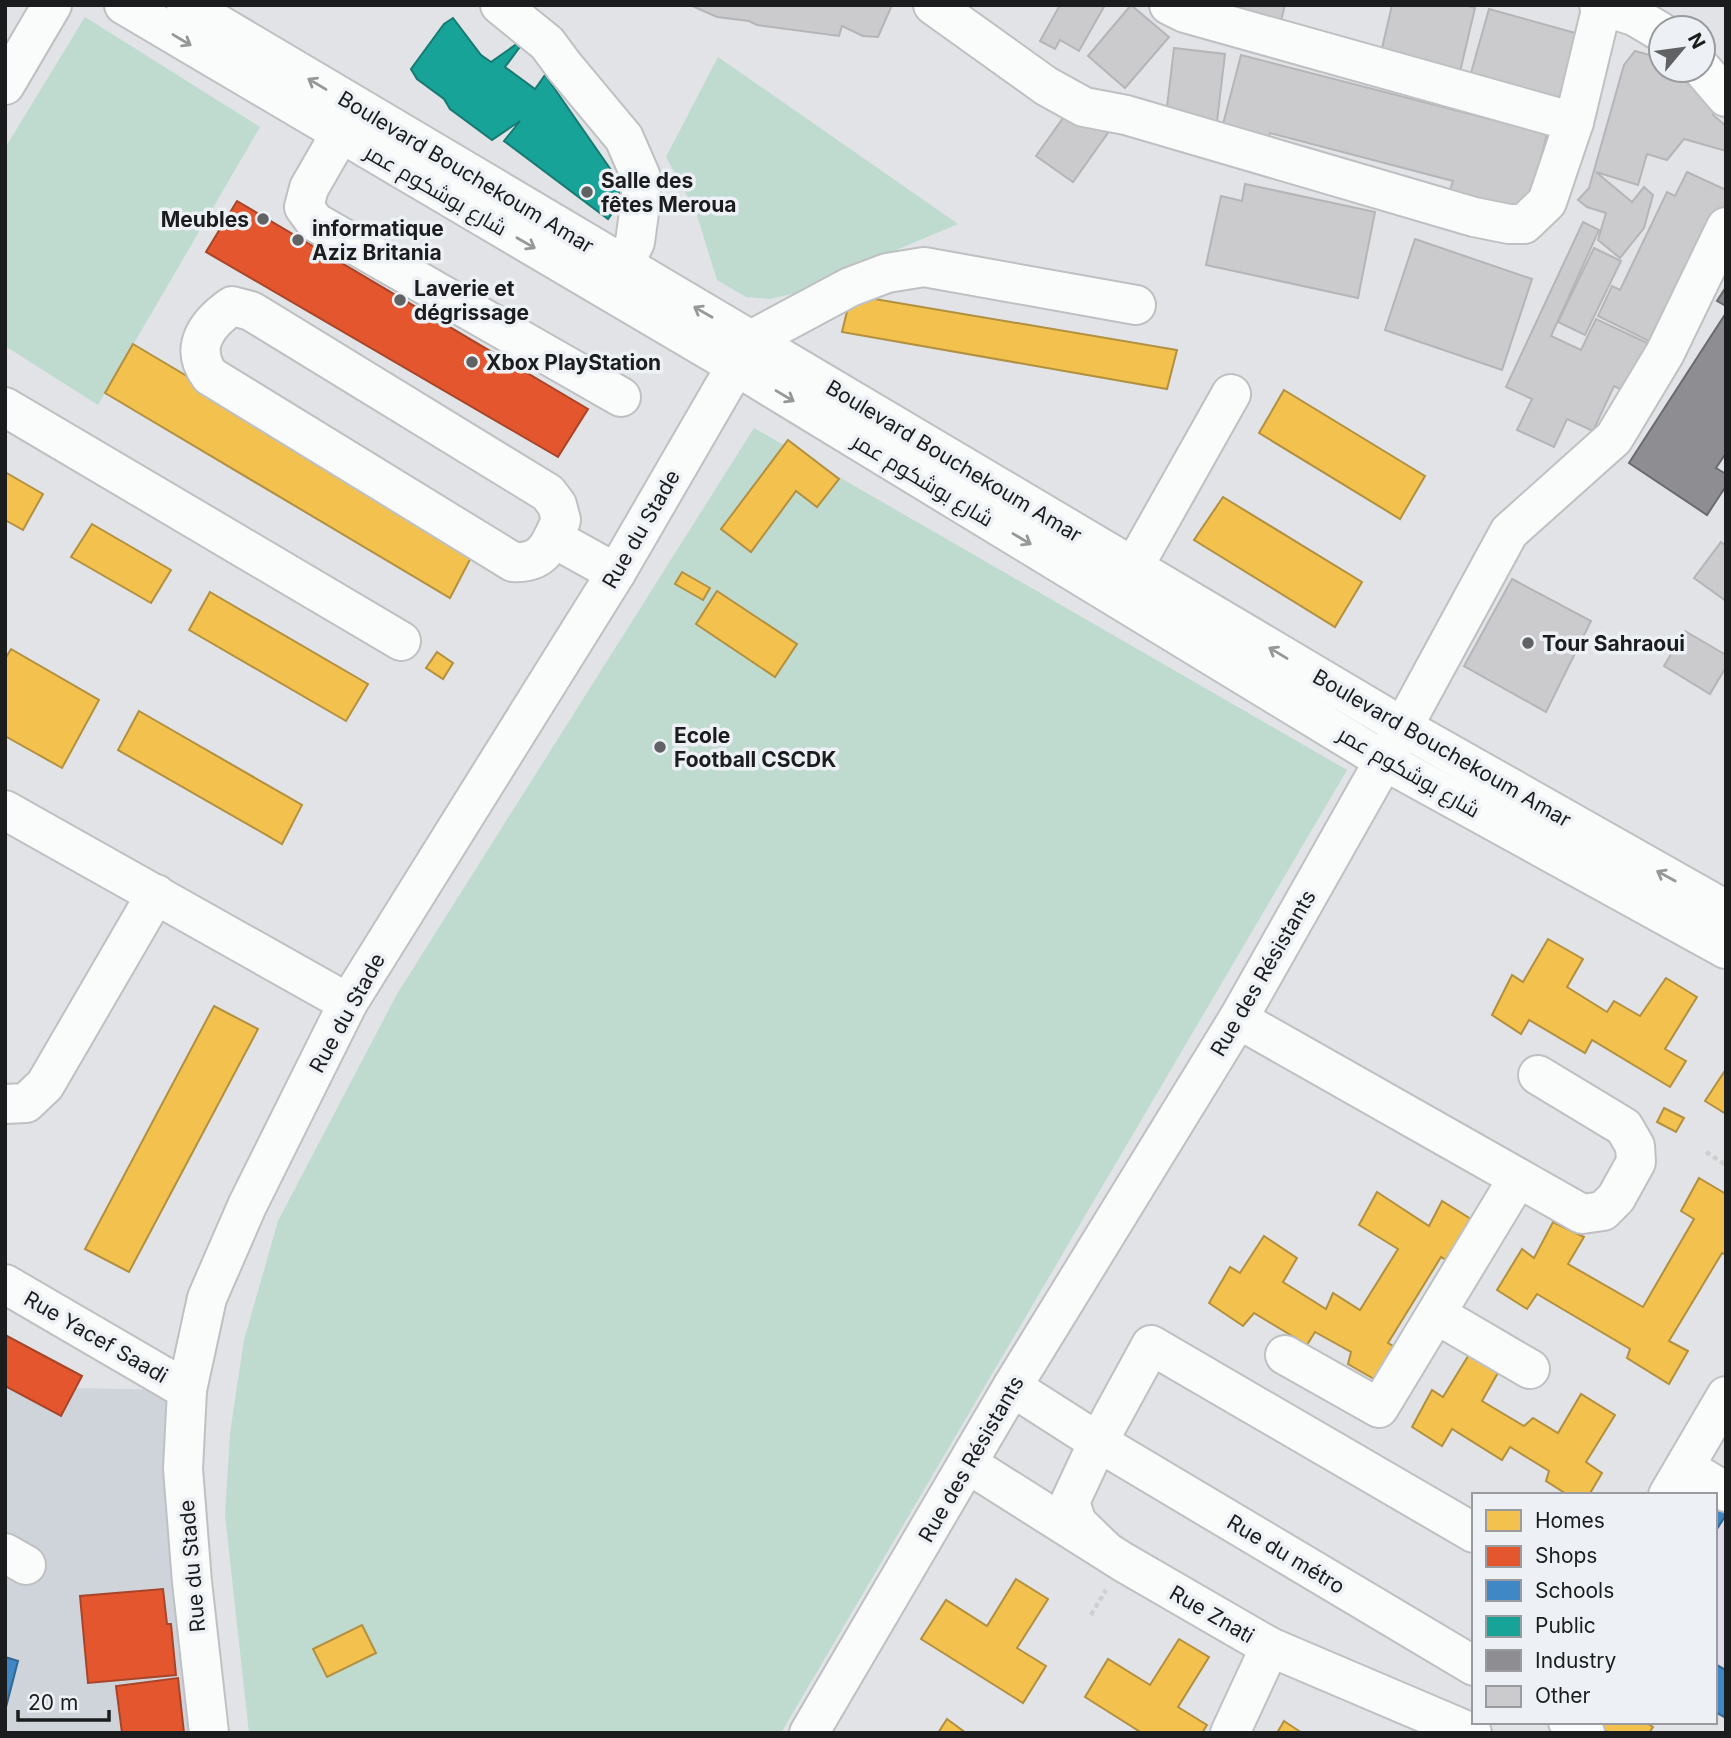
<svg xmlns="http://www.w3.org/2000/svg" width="1731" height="1738" viewBox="0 0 1731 1738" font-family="Inter,Cairo,sans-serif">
	<rect width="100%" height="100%" fill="#e1e3e6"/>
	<polygon fill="#cfd4db" points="5,1387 187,1390 223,1733 5,1733"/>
	<polygon fill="#dfdbe8" points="1715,1503 1726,1510 1726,1718 1715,1712"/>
	<g fill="#bfdacf">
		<polygon points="85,17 260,127 98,405 5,346 5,148"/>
		<polygon points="718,57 958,224 894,251 840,281 806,291 770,299 746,297 717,280 696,212 666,157"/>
		<polygon points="754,428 1347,770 781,1733 249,1733 225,1515 230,1433 244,1340 278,1221 397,994"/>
	</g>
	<g fill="#f2c14e" stroke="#b29040" stroke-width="2">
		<polygon points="851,295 1177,350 1167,389 842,332"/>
		<polygon points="133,344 476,548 450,598 105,393"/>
		<polygon points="1284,390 1425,476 1400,519 1259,433"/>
		<polygon points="788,440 839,479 817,507 796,491 751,552 721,529"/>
		<polygon points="5,472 43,494 23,530 5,520"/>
		<polygon points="1223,497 1362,582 1335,627 1194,540"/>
		<polygon points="92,524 171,570 151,603 71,557"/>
		<polygon points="682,572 710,588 703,600 675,584"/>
		<polygon points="717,591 797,644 775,677 696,624"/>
		<polygon points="210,592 368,684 346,721 189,630"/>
		<polygon points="11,649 99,700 62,768 5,736 5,659"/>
		<polygon points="437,652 453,663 443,679 426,668"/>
		<polygon points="139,711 302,805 282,844 118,750"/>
		<polygon points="1548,939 1583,959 1567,987 1607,1012 1614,1001 1640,1016 1666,978 1697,997 1665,1049 1686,1061 1670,1087 1592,1040 1585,1053 1529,1020 1521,1034 1492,1015 1512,975 1523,982"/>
		<polygon points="214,1006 258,1029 129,1272 85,1249"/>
		<polygon points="1726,1069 1726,1114 1705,1101"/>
		<polygon points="1664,1108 1684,1118 1676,1132 1657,1122"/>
		<polygon points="1699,1178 1726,1194 1726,1255 1722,1253 1669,1341 1688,1351 1669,1384 1627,1358 1630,1349 1537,1294 1527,1309 1497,1290 1522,1249 1534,1258 1553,1222 1584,1237 1568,1264 1643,1307 1694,1219 1681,1211"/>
		<polygon points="1377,1192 1429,1226 1442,1201 1479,1224 1455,1266 1441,1257 1388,1343 1406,1353 1386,1386 1348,1364 1351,1352 1315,1332 1307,1345 1254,1313 1243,1326 1209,1303 1230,1267 1240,1273 1264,1236 1297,1258 1283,1282 1326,1309 1333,1293 1360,1310 1398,1249 1359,1225"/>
		<polygon points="1470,1353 1499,1371 1482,1401 1524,1426 1533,1418 1558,1433 1581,1394 1615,1415 1586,1462 1602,1473 1589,1495 1568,1495 1546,1481 1549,1471 1510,1447 1502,1460 1452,1429 1442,1446 1412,1427 1432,1390 1443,1397"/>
		<polygon points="1016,1579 1048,1599 1017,1648 1046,1666 1023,1703 921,1639 946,1600 987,1626"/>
		<polygon points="362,1625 376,1653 327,1677 313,1649"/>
		<polygon points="1179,1639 1209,1657 1178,1707 1207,1725 1202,1733 1142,1733 1085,1697 1108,1659 1150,1685"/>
		<polygon points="947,1719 966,1733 938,1733"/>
		<polygon points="1284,1721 1302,1733 1277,1733"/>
		<polygon points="1591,1722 1645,1722 1653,1727 1649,1733 1609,1733"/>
	</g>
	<g fill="#e4572e" stroke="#a84529" stroke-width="2">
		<polygon points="237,201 588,409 558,457 206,252"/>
		<polygon points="5,1335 82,1376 61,1416 5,1386"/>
		<polygon points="163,1589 167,1624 171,1624 176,1675 88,1683 80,1596"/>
		<polygon points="178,1678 184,1733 122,1733 116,1686"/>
	</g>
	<g fill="#3f88c5" stroke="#346893" stroke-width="2">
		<polygon points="1715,1503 1726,1510 1726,1515 1715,1532"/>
		<polygon points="5,1657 18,1661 5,1711"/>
		<polygon points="1715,1664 1726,1670 1726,1718 1715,1712"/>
	</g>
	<polygon fill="#17a398" stroke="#187a73" stroke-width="2" points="453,18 481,55 491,62 528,36 505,67 535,89 545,75 627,193 608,219 504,141 520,121 492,140 450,109 444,99 417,79 411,69 444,24"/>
	<g fill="#8d8d92" stroke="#6b6b6f" stroke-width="2">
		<polygon points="1726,287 1726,306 1717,301"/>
		<polygon points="1726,313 1726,453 1716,468 1726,474 1726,486 1707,515 1629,463"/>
	</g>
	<g fill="#cbcbcd" stroke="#b5b5b8" stroke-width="2">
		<polygon points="690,5 892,5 878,37 863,36 842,26 839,36 757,25 749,21 717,17"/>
		<polygon points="1060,5 1105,5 1079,51 1060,40 1055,49 1040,41"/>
		<polygon points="1131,5 1169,37 1125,88 1088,56"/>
		<polygon points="1185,5 1285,5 1278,33"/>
		<polygon points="1392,5 1464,5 1475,8 1459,76 1380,57"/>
		<polygon points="1489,9 1586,36 1568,108 1469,80"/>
		<polygon points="1174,48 1225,54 1216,130 1165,124"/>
		<polygon points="1635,51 1657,57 1661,61 1661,70 1672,70 1715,106 1713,115 1726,126 1726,151 1684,139 1667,160 1647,154 1638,185 1596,172 1632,202 1644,187 1653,195 1644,228 1620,258 1598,240 1606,213 1587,207 1578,200 1589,188 1624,65"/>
		<polygon points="1241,55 1547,134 1527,213 1449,193 1453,181 1270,133 1267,144 1221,132"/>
		<polygon points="1073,104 1110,130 1073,182 1036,156"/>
		<polygon points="1687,172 1726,190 1726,212 1661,347 1598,316 1612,286 1620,290 1667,192 1675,196"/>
		<polygon points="1245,184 1375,212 1358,298 1206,265 1221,196 1242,201"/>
		<polygon points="1583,222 1599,230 1551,336 1581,350 1596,319 1656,347 1633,395 1614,386 1593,431 1567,419 1554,447 1517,430 1532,399 1506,387"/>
		<polygon points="1415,239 1532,279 1502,370 1385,330"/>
		<polygon points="1594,248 1621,261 1585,335 1558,322"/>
		<polygon points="1721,542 1726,546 1726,601 1694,578"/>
		<polygon points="1512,579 1591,621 1546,712 1464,666"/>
		<polygon points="1685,631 1726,655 1726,667 1710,694 1664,666"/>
	</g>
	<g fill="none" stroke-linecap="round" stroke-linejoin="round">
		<g stroke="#bec0c2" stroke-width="42">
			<g id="minor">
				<polyline points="124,5 736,366 1383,760 1726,949"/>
				<polyline points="186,5 1403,727 1726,910"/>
				<polyline points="500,5 547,43 564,66 624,138 641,177 641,198 635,242 623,266"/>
				<polyline points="933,5 1046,86 1084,107 1126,115 1474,217 1509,224 1524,224 1547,202 1574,122 1602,6"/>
				<polyline points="1169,5 1185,13 1574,122"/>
				<polyline points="1599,5 1634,16 1661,32"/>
				<polyline points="1703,70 1726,97"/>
				<polyline points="5,85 52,5"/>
				<polyline points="340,134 309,188 304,207 315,222 621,397"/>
				<path d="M232 306 251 311 548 493 557 505 561 520C550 545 544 564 513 562L210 376C189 348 206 324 232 306Z"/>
				<polyline points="5,407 401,641"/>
				<polyline points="553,538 616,573"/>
				<polyline points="1133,568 1231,394"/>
				<polyline points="5,810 348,1003"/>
				<polyline points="1238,1019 1582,1214 1603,1211 1616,1198 1636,1162 1635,1146 1624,1127 1538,1075"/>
				<polyline points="5,1104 26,1103 45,1085 156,894"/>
				<polyline points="5,1284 187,1390"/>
				<polyline points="1436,1314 1530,1369"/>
				<polyline points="1285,1355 1379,1408 1518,1178"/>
				<polyline points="1012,1387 1098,1442 1474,1666"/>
				<polyline points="968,1464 1123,1562 1270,1647 1472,1733"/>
				<polyline points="1685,1467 1726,1492"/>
				<polyline points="1668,1495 1726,1396"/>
				<polyline points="1104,1549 1077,1523 1070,1502 1098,1442 1151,1345 1474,1533"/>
				<polyline points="5,1553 26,1565"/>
				<polyline points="1568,1722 1585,1733"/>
				<polyline points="209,1733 192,1582 183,1469 187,1390 207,1298 247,1206 348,1003 616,573 751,340 850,287 887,273 924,267 1136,305"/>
				<polyline points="809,1733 1012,1387 1238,1019 1403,727 1509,532 1614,438 1665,353 1726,227"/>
				<polyline points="1230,1733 1270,1647"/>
			</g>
		</g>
		<g stroke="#cfcfd0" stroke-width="4.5" stroke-dasharray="5 3.5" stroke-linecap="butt">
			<polyline points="1706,1152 1726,1165"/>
			<polyline points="1091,1615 1106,1590"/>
		</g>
		<use href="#minor" stroke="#fafbfb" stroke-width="38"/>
	</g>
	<defs><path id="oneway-shaft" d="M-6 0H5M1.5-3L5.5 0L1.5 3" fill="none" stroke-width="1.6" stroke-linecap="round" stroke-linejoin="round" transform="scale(1.75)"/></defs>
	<g stroke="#969798">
		<use href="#oneway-shaft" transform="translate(182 40) rotate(31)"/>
		<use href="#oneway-shaft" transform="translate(317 84) rotate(-149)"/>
		<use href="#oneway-shaft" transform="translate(526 243) rotate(30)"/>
		<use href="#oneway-shaft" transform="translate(703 312) rotate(-150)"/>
		<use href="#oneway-shaft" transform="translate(785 396) rotate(31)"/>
		<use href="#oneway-shaft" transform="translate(1022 539) rotate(31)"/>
		<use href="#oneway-shaft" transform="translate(1278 653) rotate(-149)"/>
		<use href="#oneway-shaft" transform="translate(1666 876) rotate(-151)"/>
	</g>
	<g fill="#606264" stroke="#edf0f4" stroke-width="2.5">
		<circle cx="587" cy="192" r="7"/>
		<circle cx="263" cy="219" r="7"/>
		<circle cx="298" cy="240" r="7"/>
		<circle cx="400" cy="300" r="7"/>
		<circle cx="472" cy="362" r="7"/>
		<circle cx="1528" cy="643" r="7"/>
		<circle cx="660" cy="747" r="7"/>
	</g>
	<g text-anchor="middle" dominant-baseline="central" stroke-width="7" stroke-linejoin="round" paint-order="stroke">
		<g font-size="21" fill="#1b1c1e" stroke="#edf0f4">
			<text transform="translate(466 172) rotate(31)">Boulevard Bouchekoum Amar</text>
			<text transform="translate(436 190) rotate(30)">شارع بوشكوم عمر</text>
			<text transform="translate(954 461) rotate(31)">Boulevard Bouchekoum Amar</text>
			<text transform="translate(923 480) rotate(31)">شارع بوشكوم عمر</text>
			<text transform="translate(641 529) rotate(-60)">Rue du Stade</text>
			<text transform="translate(1442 748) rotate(30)">Boulevard Bouchekoum Amar</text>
			<text transform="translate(1409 772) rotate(30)">شارع بوشكوم عمر</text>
			<text transform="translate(1263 973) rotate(-60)">Rue des Résistants</text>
			<text transform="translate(347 1013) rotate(-61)">Rue du Stade</text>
			<text transform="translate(96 1337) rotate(30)">Rue Yacef Saadi</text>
			<text transform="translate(971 1459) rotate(-60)">Rue des Résistants</text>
			<text transform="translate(1286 1554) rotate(31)">Rue du métro</text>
			<text transform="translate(192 1566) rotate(-95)">Rue du Stade</text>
			<text transform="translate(1212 1614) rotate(30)">Rue Znati</text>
		</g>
		<g font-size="21" font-weight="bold" fill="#1b1c1e" stroke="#edf0f4" text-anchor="start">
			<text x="601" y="180">Salle des<tspan x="601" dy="24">fêtes Meroua</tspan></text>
			<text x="249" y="219" text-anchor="end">Meubles</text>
			<text x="312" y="228">informatique<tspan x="312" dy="24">Aziz Britania</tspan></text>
			<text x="414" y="288">Laverie et<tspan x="414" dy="24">dégrissage</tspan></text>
			<text x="486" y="362">Xbox PlayStation</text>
			<text x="1542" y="643">Tour Sahraoui</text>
			<text x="674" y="735">Ecole<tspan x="674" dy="24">Football CSCDK</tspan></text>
		</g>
	</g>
	<rect width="1731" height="1738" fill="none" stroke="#1b1c1e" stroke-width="14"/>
	<rect x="1472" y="1493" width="245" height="231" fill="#edf0f4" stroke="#999b9e" stroke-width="2"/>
	<rect x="1486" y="1510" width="35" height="21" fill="#f2c14e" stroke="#999b9e" stroke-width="2"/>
	<text x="1535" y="1528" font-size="21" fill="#1b1c1e">Homes</text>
	<rect x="1486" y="1546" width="35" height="21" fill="#e4572e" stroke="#999b9e" stroke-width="2"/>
	<text x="1535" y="1563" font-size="21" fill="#1b1c1e">Shops</text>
	<rect x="1486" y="1580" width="35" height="21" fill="#3f88c5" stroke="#999b9e" stroke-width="2"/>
	<text x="1535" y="1598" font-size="21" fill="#1b1c1e">Schools</text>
	<rect x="1486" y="1616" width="35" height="21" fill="#17a398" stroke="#999b9e" stroke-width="2"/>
	<text x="1535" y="1633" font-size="21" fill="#1b1c1e">Public</text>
	<rect x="1486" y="1650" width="35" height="21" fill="#8d8d92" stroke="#999b9e" stroke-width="2"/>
	<text x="1535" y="1668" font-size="21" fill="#1b1c1e">Industry</text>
	<rect x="1486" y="1686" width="35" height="21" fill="#cbcbcd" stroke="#999b9e" stroke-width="2"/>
	<text x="1535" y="1703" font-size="21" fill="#1b1c1e">Other</text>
	<g transform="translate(1682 49) rotate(61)"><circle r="33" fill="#edf0f4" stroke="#999b9e" stroke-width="2"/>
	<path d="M0-5L12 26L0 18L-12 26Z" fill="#606264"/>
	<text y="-10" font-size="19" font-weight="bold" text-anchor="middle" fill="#1b1c1e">N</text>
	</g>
	<path d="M18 1710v10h91v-10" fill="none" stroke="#1b1c1e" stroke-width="3.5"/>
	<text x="28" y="1710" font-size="21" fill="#1b1c1e" stroke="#edf0f4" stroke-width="5" paint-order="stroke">20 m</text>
</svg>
